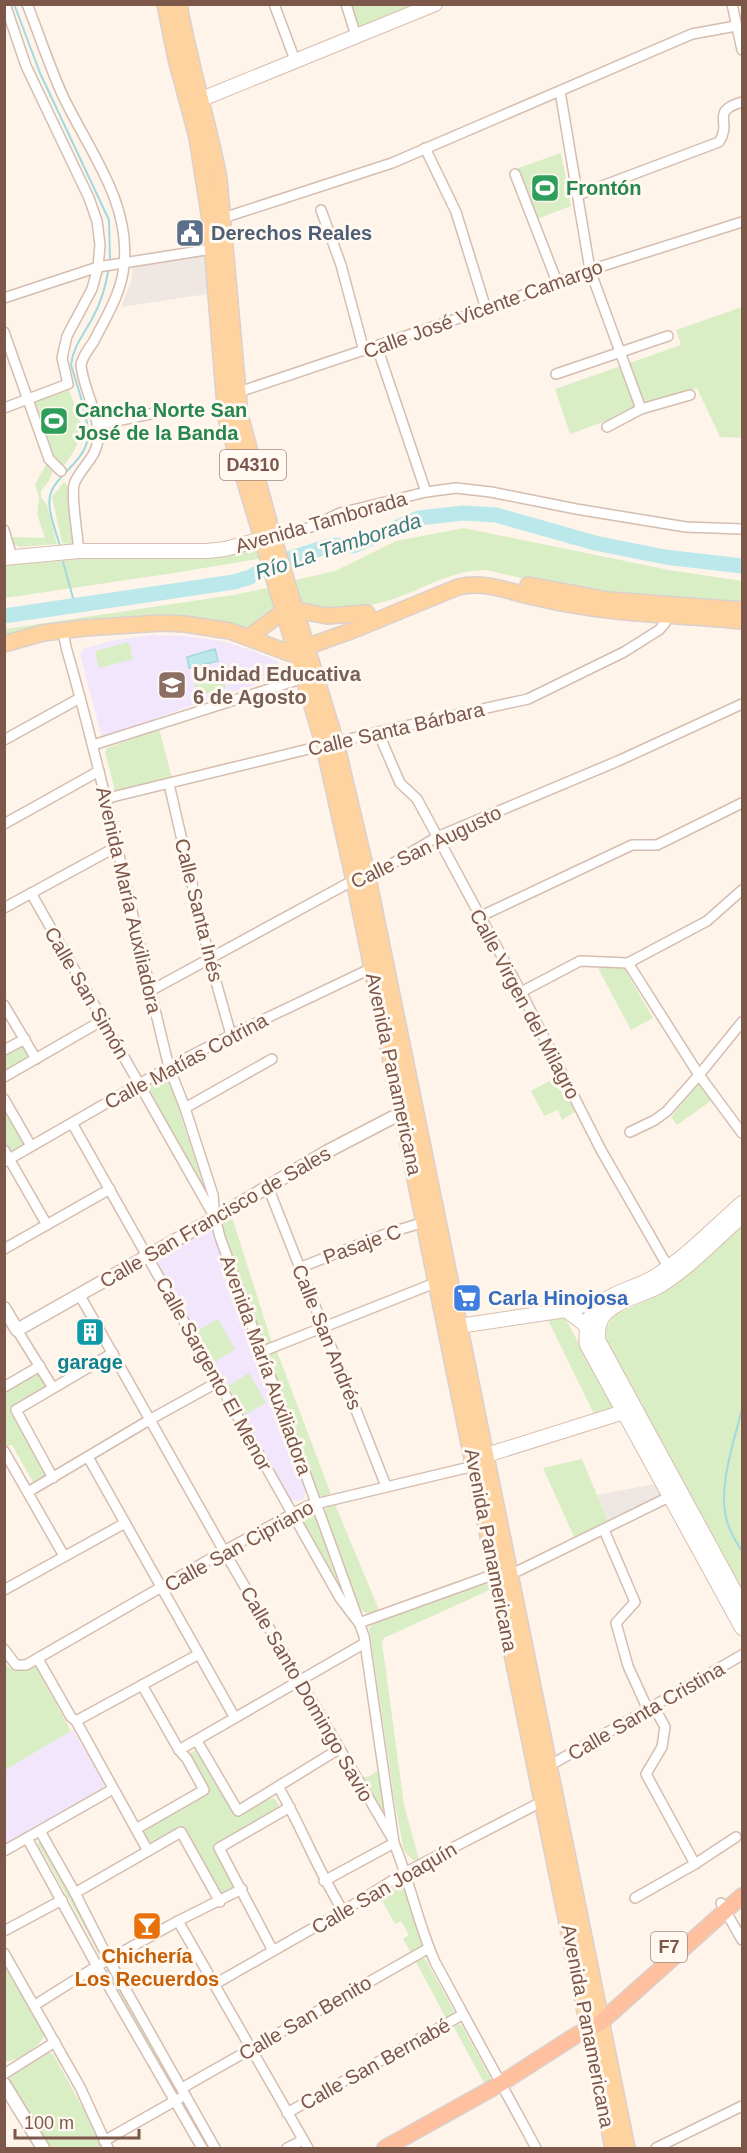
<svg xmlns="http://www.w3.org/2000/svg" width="747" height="2153" viewBox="0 0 747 2153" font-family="Helvetica,sans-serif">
	<rect width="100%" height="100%" fill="#fef4ea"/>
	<g fill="#efe7e2">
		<polygon points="203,252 207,294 121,307 131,282 133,266"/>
		<polygon points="654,1484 661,1496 608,1522 597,1495"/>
	</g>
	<g fill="#f1e6fb">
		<polygon points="152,635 186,636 221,641 251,650 278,661 282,673 276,678 195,704 102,738 80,654 85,648 110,641"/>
		<polygon points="208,1227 212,1230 305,1489 304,1499 299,1501 291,1500 156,1262 157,1257"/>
		<polygon points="73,1730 103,1782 104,1787 5,1845 5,1770"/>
	</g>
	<g fill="#daeec6">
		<polygon points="415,5 359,27 351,5 415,4"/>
		<polygon points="561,153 571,206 534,220 516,169"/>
		<polygon points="742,307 742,438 720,437 697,388 570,434 555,389 681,345 676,330"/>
		<path d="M69 390C82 428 89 432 63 467L53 454 32 403Z"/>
		<polygon points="47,463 53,471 49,481 41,491 41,497 47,505 57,544 20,547 14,544 11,537 45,538 37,514 39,497 35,484"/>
		<polygon points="64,482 70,488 73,542 71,544 62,543 52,497"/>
		<path d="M464 528 669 570 742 581V606L570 589 486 570C449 570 419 592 384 602 357 609 329 610 301 605L291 581 335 571 396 541Z"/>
		<polygon points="258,547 264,558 174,573 5,598 5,561 53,557 222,555"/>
		<polygon points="272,587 279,610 248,630 205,620 5,638 5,629 233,595"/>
		<polygon points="129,642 133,659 99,668 95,651"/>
		<polygon points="222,672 226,688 198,696 193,679"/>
		<polygon points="159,729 172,778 115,791 105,752 107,748"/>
		<polygon points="624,968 653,1018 631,1030 598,968"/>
		<polygon points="20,1045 23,1045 31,1058 5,1073 5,1054"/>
		<polygon points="163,1075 168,1077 205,1189 145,1087"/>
		<polygon points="557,1077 575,1112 562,1120 558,1110 544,1116 531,1091"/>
		<polygon points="699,1083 712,1100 677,1125 671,1117"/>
		<polygon points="4,1111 28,1147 11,1156 5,1145"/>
		<polygon points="231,1214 272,1343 265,1346 262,1344 218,1221"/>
		<polygon points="742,1226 742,1591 608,1345 605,1330 614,1315 659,1295"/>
		<polygon points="560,1316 566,1320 616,1411 596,1418 547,1318"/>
		<polygon points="218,1319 235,1349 215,1362 197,1331"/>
		<polygon points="276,1349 331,1494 322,1496 317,1494 266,1354"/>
		<polygon points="41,1372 49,1387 13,1407 47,1475 33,1482 12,1445 5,1447 4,1392"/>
		<polygon points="249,1373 266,1403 245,1415 228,1386"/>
		<polygon points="582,1459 608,1522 575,1539 543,1468"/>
		<polygon points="334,1502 379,1610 368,1614 360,1610 325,1512 326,1508"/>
		<polygon points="313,1509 345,1593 344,1593 302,1522 302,1514"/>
		<polygon points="490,1580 492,1589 384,1638 382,1642 404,1805 419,1860 413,1860 404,1851 395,1804 369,1628 375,1623"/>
		<path d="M4 1662C16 1677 22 1666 36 1667L71 1731 5 1770Z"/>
		<polygon points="195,1750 199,1752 239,1814 269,1798 275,1799 279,1805 278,1809 217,1845 233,1882 232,1890 224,1894 219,1891 184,1830 148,1846 139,1832 202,1795 187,1755"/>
		<path d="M380 1770 385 1808 383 1811H380L361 1776C370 1780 372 1772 380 1770Z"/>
		<polygon points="40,1840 106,1954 102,1959 38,1844"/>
		<polygon points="401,1883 406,1886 422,1944 420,1948 411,1953 403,1939 409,1935 401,1921 395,1924 379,1895"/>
		<path d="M4 1958 45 2032C46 2044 17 2061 5 2062Z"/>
		<polygon points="423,1958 426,1960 454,2011 454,2015 447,2020 416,1962"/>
		<polygon points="108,1968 176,2085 174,2089 105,1971"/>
		<polygon points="459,2024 462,2026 490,2077 490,2082 485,2085 454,2027"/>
		<polygon points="47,2052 53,2054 105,2148 51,2148 9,2082 11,2075"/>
	</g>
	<polygon fill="#bbe8eb" stroke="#a0d9de" stroke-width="1.5" points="215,649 218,661 189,668 187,657"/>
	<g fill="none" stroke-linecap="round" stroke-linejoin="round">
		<g stroke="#a0d9de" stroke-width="2">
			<polyline points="14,4 40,73 109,220 110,261"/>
			<path d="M60 546C56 531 47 511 50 496 54 476 84 463 88 438 90 422 76 382 71 365 73 346 85 333 93 317 102 301 106 285 109 267"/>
			<polyline points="63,562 75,605"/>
			<path d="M742 1409C734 1442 715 1494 729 1527 732 1536 738 1544 742 1552"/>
		</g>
		<polyline stroke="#bbe8eb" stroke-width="15" points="4,616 234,582 250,577 275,563 332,545 353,546 419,518 463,513 496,515 595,543 665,557 742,566"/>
		<g stroke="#d5bdb0" stroke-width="12">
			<g id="minor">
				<path d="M27 4C39 34 49 65 62 94 87 148 131 201 124 265 122 292 106 317 94 341 89 349 83 355 81 365 83 389 99 412 98 437 98 456 82 466 75 482 70 491 78 538 79 551"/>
				<polyline points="274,4 295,60"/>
				<polyline points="346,4 356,36"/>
				<polyline points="732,4 742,50"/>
				<polyline points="560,91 590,270 641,409"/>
				<polyline points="425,148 456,212 486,309"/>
				<polyline points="515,174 557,282"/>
				<path d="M578 195 719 142C733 121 709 112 742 102"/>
				<polyline points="321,210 341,265 364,351"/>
				<polyline points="220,219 392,163 692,34 736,26"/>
				<polyline points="4,298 98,267 212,249"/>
				<polyline points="4,332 49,459 61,471"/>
				<polyline points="377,347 426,492"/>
				<polyline points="556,374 668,336"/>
				<polyline points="236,393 486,309 590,270 742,222"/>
				<polyline points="4,408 68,384 62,358 67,336 92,289 98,267 100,245 97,221 89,198 26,66 5,4"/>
				<polyline points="97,425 155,413"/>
				<polyline points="607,427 641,409 690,395"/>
				<polyline points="4,530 12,557"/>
				<polyline points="273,537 311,527 340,513 426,492 456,488 491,492 576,509 686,527 742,529"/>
				<path d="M63 631 66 647C106 786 134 928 169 1067L185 1108 213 1195 215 1218 220 1237 364 1636 394 1843C410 1882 418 1924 435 1962L536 2148"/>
				<polyline points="378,732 400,783 417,799 521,992 601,1150 671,1272"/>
				<polyline points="4,740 80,698"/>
				<polyline points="93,745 304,678"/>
				<polyline points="169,784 209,957 231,1035"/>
				<polyline points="104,799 378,732 528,699 624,652 659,630 665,623 666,616"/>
				<polyline points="4,824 99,771"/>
				<polyline points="31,893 214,1216"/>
				<polyline points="4,908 116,847"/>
				<polyline points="479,917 632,845 657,845 742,803"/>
				<polyline points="628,963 699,1075 742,1133"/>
				<polyline points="150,991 354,880 368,878 437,837 618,761 742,704"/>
				<polyline points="521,992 580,961 628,963 707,921 742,890"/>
				<polyline points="4,1005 36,1059"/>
				<polyline points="4,1050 25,1039"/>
				<polyline points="4,1077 103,1020"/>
				<polyline points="4,1099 31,1146"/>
				<polyline points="185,1108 272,1059"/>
				<polyline points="72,1123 340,1598 359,1623 495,1574 518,1571 675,1494"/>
				<polyline points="630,1132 655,1120 667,1111 699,1075 742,1022"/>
				<polyline points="4,1150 47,1225"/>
				<polyline points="4,1162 169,1067 231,1035 372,968"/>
				<polyline points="268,1187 386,1486"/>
				<polyline points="4,1249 110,1189"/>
				<polyline points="299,1268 388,1233 425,1222"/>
				<polyline points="79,1294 224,1551 392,1838"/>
				<polyline points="17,1330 53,1388"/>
				<polyline points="261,1352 440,1281"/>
				<polyline points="4,1387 40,1366"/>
				<polyline points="4,1451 64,1556"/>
				<polyline points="88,1457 235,1718"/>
				<polyline points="53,1478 16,1410 113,1353"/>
				<polyline points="28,1492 151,1419 218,1382"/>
				<polyline points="604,1530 635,1602 616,1623 628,1666 648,1710"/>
				<polyline points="4,1590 125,1523"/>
				<polyline points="4,1649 16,1665 26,1665 224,1551 307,1506 474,1466"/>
				<polyline points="38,1659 71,1717 76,1721 148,1851"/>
				<polyline points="654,1707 665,1727 662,1747 646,1774 695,1864"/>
				<polyline points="76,1721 199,1654"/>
				<polyline points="197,1741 238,1811 339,1749"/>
				<polyline points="179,1750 365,1643"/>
				<polyline points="549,1766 742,1655"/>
				<path d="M279 1788C302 1828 318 1871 343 1911"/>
				<polyline points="136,1829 204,1790 187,1759 179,1750 142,1685"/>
				<polyline points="40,1831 75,1893 109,1960 215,2148"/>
				<polyline points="27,1838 97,1966 202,2148"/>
				<polyline points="4,1851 113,1789"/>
				<polyline points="324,1881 394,1843"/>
				<polyline points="75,1893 181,1832 220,1902"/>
				<polyline points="635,1898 695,1864 736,1837"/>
				<polyline points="721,1903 742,1940"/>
				<polyline points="178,1921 308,2148"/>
				<polyline points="4,1931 62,1900"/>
				<polyline points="273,1951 219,1848 290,1807"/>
				<polyline points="4,1953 80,2087 108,2148"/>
				<polyline points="215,1984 343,1911 406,1872 545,1800"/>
				<polyline points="35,2005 97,1966 178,1921 242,1889"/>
				<polyline points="4,2074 55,2042"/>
				<polyline points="182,2088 429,1948"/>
				<polyline points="287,2113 462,2015"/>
				<polyline points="104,2141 180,2098"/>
				<polyline points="287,2148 303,2140"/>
				<polyline points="656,2148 742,2106"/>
			</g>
		</g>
		<g stroke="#d5bdb0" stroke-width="15">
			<g id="tertiary">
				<polyline points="4,1308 17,1330 234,1207 328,1151 407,1110"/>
				<polyline points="4,2084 43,2148"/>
			</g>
		</g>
		<g stroke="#dabeaf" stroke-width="16">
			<g id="secondary">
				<polyline points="192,103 435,4"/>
				<polyline points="4,558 79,551 207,551 225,549 270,537"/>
				<path d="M742 1203C714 1228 686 1257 654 1277 637 1288 612 1291 597 1307 588 1316 585 1332 587 1345L742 1628"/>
				<polyline points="566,1310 583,1323 598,1340 742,1605"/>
				<polyline points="459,1326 566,1310 605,1299"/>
				<path d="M598 1340C598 1329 598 1319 608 1311 622 1298 645 1295 661 1285 691 1266 716 1239 742 1216"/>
				<polyline points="477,1458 630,1410"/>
			</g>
		</g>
		<g stroke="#dbd0cc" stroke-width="18">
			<g id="primary">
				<polyline points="165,4 176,59 197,137 210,220 226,418 324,746 354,880 613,2148"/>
				<path d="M179 4C189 63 208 120 219 179L240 415 273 537 336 743 368 878 627 2148"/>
				<polyline points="528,585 609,600 742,610"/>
				<polyline points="296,610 327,616 367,613"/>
				<polyline points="249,637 284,611"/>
				<path d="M4 644 43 633 84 628 161 623 185 624 230 631 289 653 351 631 458 587C483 581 505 590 529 596 550 601 571 605 592 608 642 615 692 616 742 621"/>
			</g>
		</g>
		<g stroke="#dbd0cc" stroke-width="18">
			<polyline id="trunk" points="385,2148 500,2084 578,2034 600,2023 742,1896"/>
		</g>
		<use href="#minor" stroke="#fff" stroke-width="9"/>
		<use href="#tertiary" stroke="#fff" stroke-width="12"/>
		<use href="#secondary" stroke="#fff" stroke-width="14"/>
		<use href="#primary" stroke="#ffd3a0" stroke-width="15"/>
		<use href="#trunk" stroke="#fec09e" stroke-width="15"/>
	</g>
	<defs>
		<g id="stadium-square" transform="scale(1.5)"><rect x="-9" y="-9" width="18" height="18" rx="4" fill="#2e9e5b" stroke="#fff9f2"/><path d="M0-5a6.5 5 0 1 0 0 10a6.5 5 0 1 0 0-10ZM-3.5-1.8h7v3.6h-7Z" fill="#fff"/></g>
		<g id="civic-square" transform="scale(1.5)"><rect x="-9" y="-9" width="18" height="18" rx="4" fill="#5c6f8a" stroke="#fff9f2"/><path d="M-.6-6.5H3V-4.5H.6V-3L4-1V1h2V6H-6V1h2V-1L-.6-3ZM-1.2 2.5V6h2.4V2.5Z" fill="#fff"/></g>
		<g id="school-square" transform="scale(1.5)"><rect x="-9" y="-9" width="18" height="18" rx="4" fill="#8d6e63" stroke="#fff9f2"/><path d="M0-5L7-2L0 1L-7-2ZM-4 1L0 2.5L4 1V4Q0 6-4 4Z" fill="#fff"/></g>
		<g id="supermarket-square" transform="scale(1.5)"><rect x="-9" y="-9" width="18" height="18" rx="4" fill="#3f7fe0" stroke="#fff9f2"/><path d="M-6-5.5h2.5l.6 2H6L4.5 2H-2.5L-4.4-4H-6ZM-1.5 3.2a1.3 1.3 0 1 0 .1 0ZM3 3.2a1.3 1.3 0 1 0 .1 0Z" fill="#fff"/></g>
		<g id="building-square" transform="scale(1.5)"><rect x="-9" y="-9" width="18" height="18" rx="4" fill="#0f9aa8" stroke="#fff9f2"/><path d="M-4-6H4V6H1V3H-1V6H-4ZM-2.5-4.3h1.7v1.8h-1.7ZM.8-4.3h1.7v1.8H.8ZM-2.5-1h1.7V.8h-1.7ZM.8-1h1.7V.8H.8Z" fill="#fff"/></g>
		<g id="bar-square" transform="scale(1.5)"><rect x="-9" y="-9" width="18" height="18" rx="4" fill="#e8710a" stroke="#fff9f2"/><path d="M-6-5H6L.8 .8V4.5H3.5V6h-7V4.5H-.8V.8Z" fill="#fff"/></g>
	</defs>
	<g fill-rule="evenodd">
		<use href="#stadium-square" x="545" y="188"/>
		<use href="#civic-square" x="190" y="233"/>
		<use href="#stadium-square" x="54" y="421"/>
		<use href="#school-square" x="172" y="685"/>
		<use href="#supermarket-square" x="467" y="1298"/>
		<use href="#building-square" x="90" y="1332"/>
		<use href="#bar-square" x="147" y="1926"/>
	</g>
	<g text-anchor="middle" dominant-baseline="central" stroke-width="6" stroke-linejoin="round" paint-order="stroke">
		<g fill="#fff9f2" stroke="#a4887c" stroke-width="1.5">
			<rect x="220" y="450" width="66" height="30" rx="4.5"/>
			<rect x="651" y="1932" width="36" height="30" rx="4.5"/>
		</g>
		<g font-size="18" font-weight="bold" fill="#7d5749">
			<text x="253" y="465">D4310</text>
			<text x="669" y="1947">F7</text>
		</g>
		<g font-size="20" font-weight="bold" fill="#27864d" stroke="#fff9f2" text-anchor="start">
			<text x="566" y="188">Frontón</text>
			<text x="75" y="410">Cancha Norte San<tspan x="75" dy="23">José de la Banda</tspan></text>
		</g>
		<g font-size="20" font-weight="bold" fill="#4e5e75" stroke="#fff9f2" text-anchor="start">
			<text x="211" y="233">Derechos Reales</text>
		</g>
		<g font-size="20" fill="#7d5749" stroke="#fff9f2">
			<text transform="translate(483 309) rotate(-20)">Calle José Vicente Camargo</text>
			<text transform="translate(321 522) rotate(-16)">Avenida Tamborada</text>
			<text transform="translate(396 729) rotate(-13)">Calle Santa Bárbara</text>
			<text transform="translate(426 847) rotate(-26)">Calle San Augusto</text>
			<text transform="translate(129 900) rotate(77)">Avenida María Auxiliadora</text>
			<text transform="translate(199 910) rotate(76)">Calle Santa Inés</text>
			<text transform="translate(87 993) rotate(60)">Calle San Simón</text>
			<text transform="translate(525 1004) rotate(62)">Calle Virgen del Milagro</text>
			<text transform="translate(186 1061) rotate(-28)">Calle Matías Cotrina</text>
			<text transform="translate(394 1074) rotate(78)">Avenida Panamericana</text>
			<text transform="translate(215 1217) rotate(-30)">Calle San Francisco de Sales</text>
			<text transform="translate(362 1244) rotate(-20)">Pasaje C</text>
			<text transform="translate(327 1337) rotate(68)">Calle San Andrés</text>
			<text transform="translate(266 1365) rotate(70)">Avenida María Auxiliadora</text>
			<text transform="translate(214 1374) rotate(61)">Calle Sargento El Menor</text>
			<text transform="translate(239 1546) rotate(-29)">Calle San Cipriano</text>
			<text transform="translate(491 1550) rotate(79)">Avenida Panamericana</text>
			<text transform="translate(307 1694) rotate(60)">Calle Santo Domingo Savio</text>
			<text transform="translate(646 1711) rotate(-30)">Calle Santa Cristina</text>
			<text transform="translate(384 1888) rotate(-30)">Calle San Joaquín</text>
			<text transform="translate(305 2018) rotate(-30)">Calle San Benito</text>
			<text transform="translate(588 2026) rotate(79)">Avenida Panamericana</text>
			<text transform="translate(375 2064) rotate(-29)">Calle San Bernabé</text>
		</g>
		<g font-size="20" font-weight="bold" fill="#785e54" stroke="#fff9f2" text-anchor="start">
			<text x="193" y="674">Unidad Educativa<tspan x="193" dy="23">6 de Agosto</tspan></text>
		</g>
		<g font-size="20" font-weight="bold" fill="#366cbe" stroke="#fff9f2" text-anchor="start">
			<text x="488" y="1298">Carla Hinojosa</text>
		</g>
		<g font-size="20" font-weight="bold" fill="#0d838f" stroke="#fff9f2">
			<text x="90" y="1362">garage</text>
		</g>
		<g font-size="20" font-weight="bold" fill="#c56008" stroke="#fff9f2">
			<text x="147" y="1956">Chichería<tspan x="147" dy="23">Los Recuerdos</tspan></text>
		</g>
		<g font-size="21" font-style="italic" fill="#3b7d82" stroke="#fff9f2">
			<text transform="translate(338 546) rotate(-18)">Río La Tamborada</text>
		</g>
	</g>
	<rect width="747" height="2153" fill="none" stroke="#7d5749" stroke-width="12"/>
	<path d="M15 2129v9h124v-9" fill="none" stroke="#7d5749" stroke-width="3"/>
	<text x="24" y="2129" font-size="18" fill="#7d5749" stroke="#fff9f2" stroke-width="4.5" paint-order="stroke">100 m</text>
</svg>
